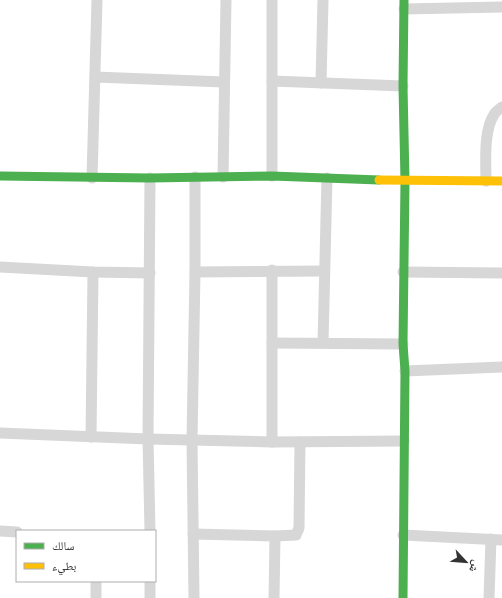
<svg xmlns="http://www.w3.org/2000/svg" width="502" height="598" viewBox="0 0 502 598" font-family="'Golos Text','Noto Naskh Arabic',sans-serif">
	<rect width="100%" height="100%" fill="#fff"/>
	<g fill="none" stroke-linecap="round" stroke-linejoin="round">
		<g stroke="#d7d7d7" stroke-width="11">
			<polyline points="404,9 502,7"/>
			<polyline points="95,77 224,82"/>
			<polyline points="272,81 403,86"/>
			<polyline points="321,83 323,0"/>
			<polyline points="272,176 272,0"/>
			<polyline points="223,177 226,0"/>
			<polyline points="92,178 97,0"/>
			<path d="M486 181C486 162 483 130 495 113 496 111 500 109 502 107"/>
			<polyline points="0,267 93,272 150,273"/>
			<polyline points="195,272 324,271"/>
			<polyline points="403,272 502,273"/>
			<polyline points="272,343 403,344"/>
			<polyline points="323,343 327,178"/>
			<polyline points="405,371 502,367"/>
			<polyline points="0,433 148,439 272,442 404,441"/>
			<polyline points="91,437 93,272"/>
			<polyline points="272,442 272,270"/>
			<polyline points="0,531 17,532"/>
			<polyline points="150,531 148,439 150,178"/>
			<polyline points="193,534 275,536 296,535 299,528 300,442"/>
			<polyline points="403,535 502,540"/>
			<polyline points="96,581 96,598"/>
			<polyline points="150,598 150,581"/>
			<polyline points="194,598 192,440 195,272 195,177"/>
			<polyline points="274,598 275,536"/>
			<polyline points="489,598 491,539"/>
		</g>
		<g stroke="#4caf50" stroke-width="9">
			<polyline points="0,176 150,178 272,176 379,180"/>
			<polyline points="403,598 405,371 403,344 405,181 403,86 404,0"/>
		</g>
		<polyline stroke="#ffc107" stroke-width="9" points="379,180 502,181"/>
	</g>
	<rect x="16" y="530" width="140" height="52" fill="#ffffff" stroke="#adadad"/>
	<rect x="24" y="543" width="20" height="6" fill="#4caf50" stroke="#adadad"/>
	<text x="52" y="550" font-size="12" fill="#333333">سالك</text>
	<rect x="24" y="563" width="20" height="6" fill="#ffc107" stroke="#adadad"/>
	<text x="52" y="570" font-size="12" fill="#333333">بطيء</text>
	<g transform="translate(466 562) rotate(116)" stroke="#ffffff" stroke-width="3" paint-order="stroke">
	<path d="M0-3L7 15L0 10L-7 15Z" fill="#333333"/>
	<text y="-6" font-size="11" font-weight="bold" text-anchor="middle" fill="#333333">ش</text>
	</g>
</svg>
